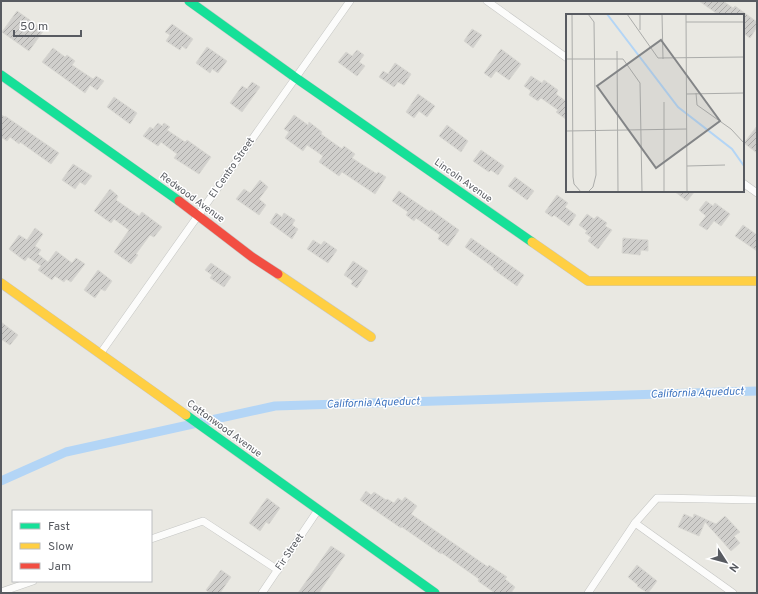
<svg xmlns="http://www.w3.org/2000/svg" width="758" height="594" viewBox="0 0 758 594" font-family="Overpass,sans-serif">
	<defs>
		<pattern id="building-hatch" width="6" height="6" patternUnits="userSpaceOnUse"><rect width="6" height="6" fill="#d0cfcc"/><path d="M-1 1l2-2M0 6l6-6M5 7l2-2" fill="none" stroke="#acaba9"/></pattern>
	</defs>
	<rect width="100%" height="100%" fill="#e9e8e2"/>
	<g fill="none" stroke-linecap="round" stroke-linejoin="round">
		<polyline stroke="#b3d5f6" stroke-width="9" points="1,481 66,452 275,406 757,391"/>
	</g>
	<g fill="url(#building-hatch)" stroke="#d8d7d2">
		<polygon points="699,1 723,1 733,8 735,6 757,22 757,27 750,38 743,33 743,15 719,15"/>
		<polygon points="17,11 44,30 29,51 2,32"/>
		<polygon points="172,24 193,39 186,49 182,46 180,50 166,41 170,35 165,32"/>
		<polygon points="472,29 482,35 473,48 464,41"/>
		<polygon points="207,47 227,61 218,73 212,69 210,73 196,63"/>
		<polygon points="53,48 65,57 67,55 75,61 72,65 93,79 96,76 104,81 97,90 90,85 85,93 42,62"/>
		<polygon points="501,49 521,64 509,80 496,71 491,78 484,73"/>
		<polygon points="357,50 364,55 359,62 365,66 357,76 338,62 346,52 352,56"/>
		<polygon points="395,63 411,74 404,85 398,82 394,87 379,77 383,71 388,74"/>
		<polygon points="531,76 542,83 544,80 558,90 556,94 567,102 567,120 556,112 558,110 541,98 538,101 529,95 531,91 524,86"/>
		<polygon points="252,82 260,87 242,112 230,103 242,86 247,89"/>
		<polygon points="418,94 435,106 427,117 419,111 414,118 406,112"/>
		<polygon points="114,97 137,113 130,124 107,107"/>
		<polygon points="1,115 5,117 5,116 59,153 51,164 20,142 19,144 10,137 7,141 1,137"/>
		<polygon points="294,115 308,125 309,122 322,132 321,134 342,149 344,146 355,154 352,158 377,174 378,172 386,177 375,194 342,172 339,176 319,162 323,156 307,145 303,151 285,138 289,132 284,129"/>
		<polygon points="158,123 162,126 164,123 170,127 167,130 185,142 187,140 211,157 199,174 174,158 177,154 161,142 158,146 143,136 150,127 153,129"/>
		<polygon points="447,125 468,141 461,152 439,136"/>
		<polygon points="757,126 757,153 744,143"/>
		<polygon points="481,150 504,166 498,175 491,170 489,172 473,161"/>
		<polygon points="73,164 92,176 85,185 80,182 75,189 62,180"/>
		<polygon points="515,177 534,191 527,200 508,186"/>
		<polygon points="260,180 268,187 259,199 266,205 259,215 236,199 244,189 250,193"/>
		<polygon points="110,189 118,196 116,200 139,216 142,212 162,227 154,237 150,235 136,254 138,255 131,264 114,252 129,230 114,219 111,223 94,211"/>
		<polygon points="399,191 430,212 431,210 459,230 448,246 438,239 440,235 416,218 414,221 406,215 408,212 392,201"/>
		<polygon points="674,191 695,191 687,201"/>
		<polygon points="557,195 568,203 565,207 576,215 569,226 554,215 552,217 545,212"/>
		<polygon points="706,201 713,206 715,203 730,214 721,226 714,221 707,230 699,225 706,216 699,210"/>
		<polygon points="276,213 282,217 284,213 295,220 292,225 298,229 292,239 270,223"/>
		<polygon points="587,214 594,219 597,216 607,223 605,226 612,230 598,249 588,241 591,237 585,233 587,231 579,225"/>
		<polygon points="743,225 757,235 757,251 735,236"/>
		<polygon points="35,228 43,234 35,246 41,250 38,254 48,262 56,251 72,263 76,258 85,264 71,282 66,279 64,282 55,276 52,280 38,270 41,266 28,257 25,261 9,249 19,235 27,240"/>
		<polygon points="471,238 524,275 517,286 493,269 494,268 465,247"/>
		<polygon points="623,238 648,240 648,251 641,250 640,255 622,253"/>
		<polygon points="313,240 321,245 324,241 337,250 328,263 307,249"/>
		<polygon points="353,261 368,271 357,288 351,284 353,281 344,275"/>
		<polygon points="211,263 231,277 224,287 210,278 212,275 205,270"/>
		<polygon points="98,270 112,281 105,291 101,289 95,298 84,290"/>
		<polygon points="1,322 18,335 10,345 1,339"/>
		<polygon points="366,491 371,495 374,492 386,500 387,499 394,503 398,498 402,501 405,497 417,506 411,514 488,567 489,565 507,577 505,579 515,587 511,593 495,593 478,581 479,579 442,553 441,554 402,527 401,528 360,500"/>
		<polygon points="267,498 280,508 269,524 266,522 260,531 249,523"/>
		<polygon points="684,514 693,518 694,514 716,524 725,516 740,532 734,536 740,543 731,551 705,522 699,536 678,527"/>
		<polygon points="331,546 345,555 322,588 319,593 298,593"/>
		<polygon points="637,565 657,581 648,593 637,586 638,585 628,577"/>
		<polygon points="221,570 231,577 220,593 210,593 206,590"/>
	</g>
	<g fill="none" stroke-linecap="round" stroke-linejoin="round">
		<g stroke="#c5c6c4" stroke-width="8">
			<g id="street">
				<polyline points="487,1 567,58"/>
				<polyline points="743,183 757,193"/>
				<polyline points="100,354 350,1"/>
				<polyline points="635,523 733,593"/>
				<polyline points="151,539 203,521 278,570"/>
				<polyline points="1,592 33,581"/>
				<polyline points="262,593 318,510"/>
				<polyline points="588,593 635,523 657,498 757,500"/>
			</g>
		</g>
		<g stroke="#c6c7c6" stroke-width="10">
			<g id="fast">
				<polyline points="189,1 296,78 532,242"/>
				<polyline points="1,75 179,201"/>
				<polyline points="186,415 435,593"/>
			</g>
		</g>
		<g stroke="#c6c7c6" stroke-width="10">
			<g id="slow">
				<polyline points="532,242 588,281 757,281"/>
				<polyline points="278,274 371,337"/>
				<polyline points="1,283 186,415"/>
			</g>
		</g>
		<g stroke="#c6c7c6" stroke-width="10">
			<polyline id="jam" points="179,201 252,257 278,274"/>
		</g>
		<use href="#street" stroke="#fcfcfb" stroke-width="7"/>
		<use href="#fast" stroke="#16e098" stroke-width="9"/>
		<use href="#slow" stroke="#ffcf43" stroke-width="9"/>
		<use href="#jam" stroke="#f24e42" stroke-width="9"/>
	</g>
	<g text-anchor="middle" dominant-baseline="central" stroke-width="3" stroke-linejoin="round" paint-order="stroke">
		<g font-size="10" fill="#585b61" stroke="#fff">
			<text transform="translate(232 168) rotate(-55)">El Centro Street</text>
			<text transform="translate(463 181) rotate(35)">Lincoln Avenue</text>
			<text transform="translate(192 198) rotate(36)">Redwood Avenue</text>
			<text transform="translate(224 429) rotate(36)">Cottonwood Avenue</text>
			<text transform="translate(290 552) rotate(-56)">Fir Street</text>
		</g>
		<g font-size="11" font-style="italic" fill="#4076c1" stroke="#fff">
			<text transform="translate(697 393) rotate(-2)">California Aqueduct</text>
			<text transform="translate(373 403) rotate(-2)">California Aqueduct</text>
		</g>
	</g>
	<g transform="translate(566 14)">
		<rect width="178" height="178" fill="#e9e8e2"/>
		<path fill="none" stroke="#b3d5f6" stroke-width="2" d="M41 0 112 93 166 135 178 152"/>
		<path fill="none" stroke="#abacaa" stroke-width="1" d="M6 0 7 163 8 170 15 178M22 0 28 8 30 161 27 173 22 178M61 0 92 44 178 43M96 0 97 45M120 0 121 178M120 8H178M74 16V0M51 37 52 178M0 45H57L74 69 76 178M130 79 131 91 165 115 178 129M120 80 178 79M98 88V178M0 117 121 115M121 152 159 151"/>
		<path fill="#838587" fill-opacity="0.15" stroke="#838587" stroke-width="2" d="M95 26 154 107 90 154 31 72Z"/>
		<rect width="178" height="178" fill="none" stroke="#585b61" stroke-width="2"/>
	</g>
	<rect width="758" height="594" fill="none" stroke="#585b61" stroke-width="4"/>
	<rect x="12" y="510" width="140" height="72" fill="#ffffff" stroke="#bcbdc0"/>
	<rect x="20" y="523" width="20" height="6" fill="#16e098" stroke="#bcbdc0"/>
	<text x="48" y="530" font-size="12" fill="#585b61">Fast</text>
	<rect x="20" y="543" width="20" height="6" fill="#ffcf43" stroke="#bcbdc0"/>
	<text x="48" y="550" font-size="12" fill="#585b61">Slow</text>
	<rect x="20" y="563" width="20" height="6" fill="#f24e42" stroke="#bcbdc0"/>
	<text x="48" y="570" font-size="12" fill="#585b61">Jam</text>
	<g transform="translate(726 562) rotate(126)" stroke="#ffffff" stroke-width="3" paint-order="stroke">
	<path d="M0-3L7 15L0 10L-7 15Z" fill="#585b61"/>
	<text y="-6" font-size="11" font-weight="bold" text-anchor="middle" fill="#585b61">N</text>
	</g>
	<path d="M14 30v6h67v-6" fill="none" stroke="#585b61" stroke-width="2"/>
	<text x="20" y="30" font-size="12" fill="#585b61" stroke="#ffffff" stroke-width="3" paint-order="stroke">50 m</text>
</svg>
